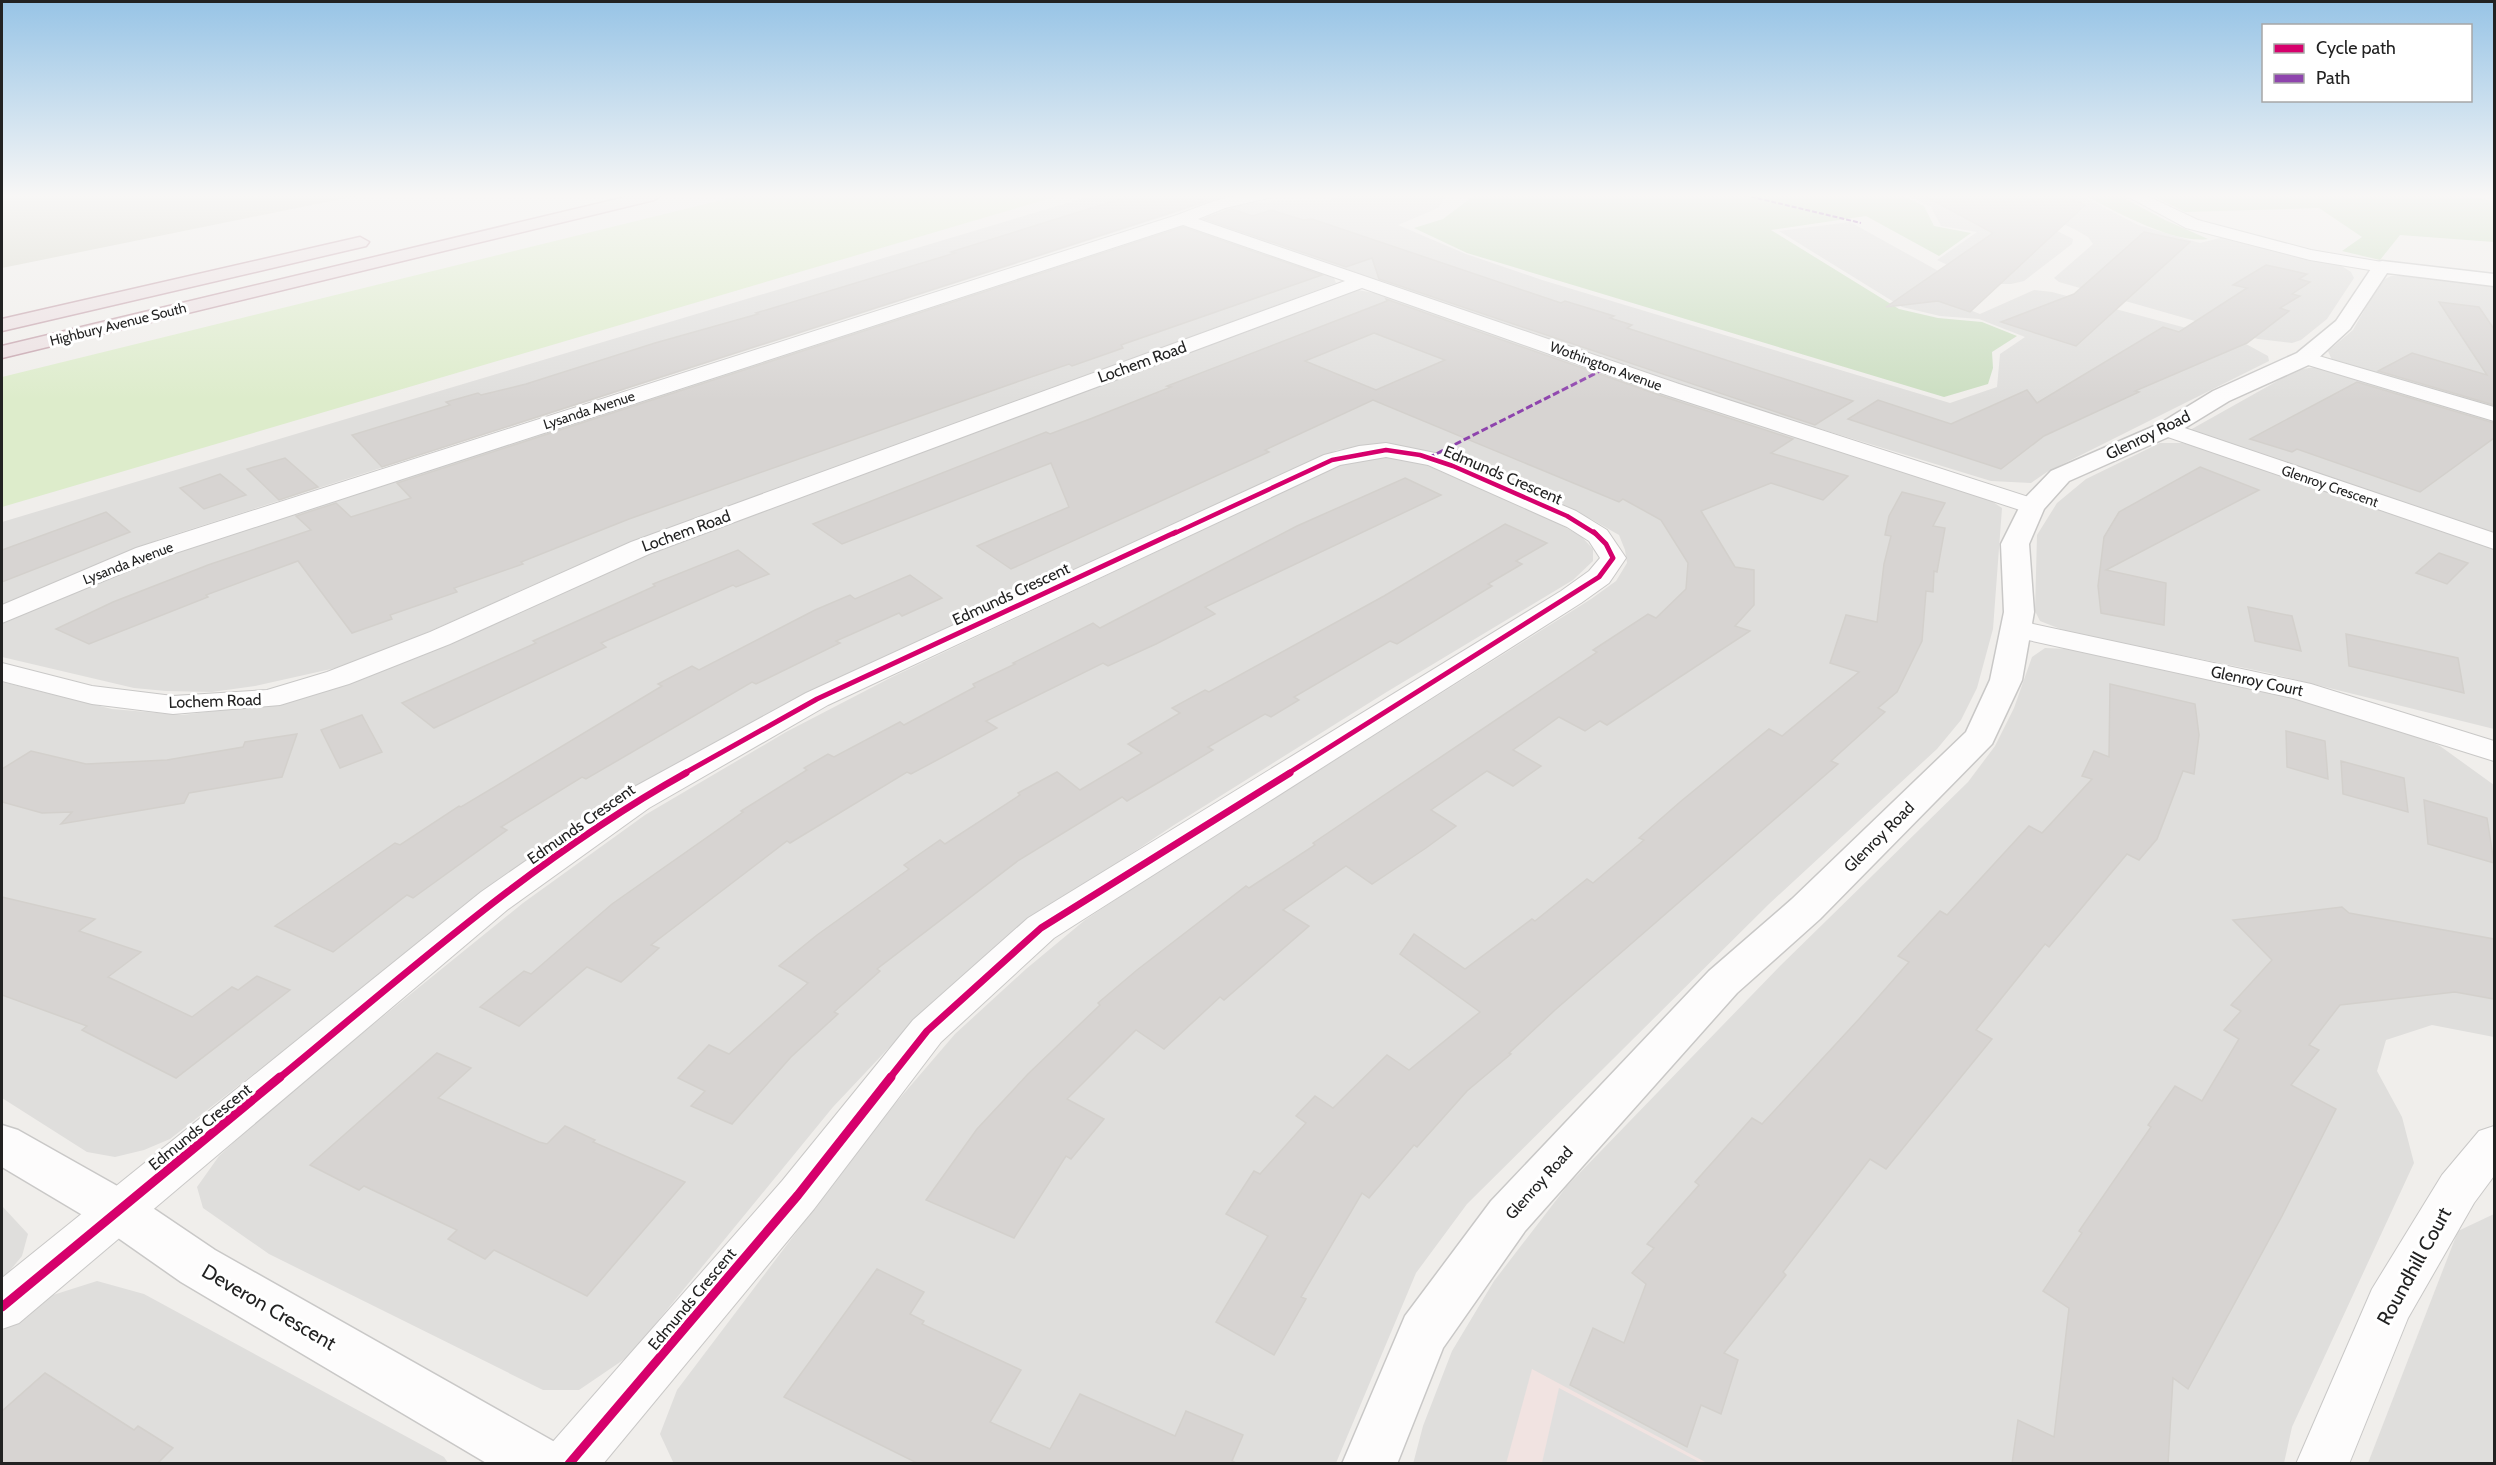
<svg xmlns="http://www.w3.org/2000/svg" width="2496" height="1465" viewBox="0 0 2496 1465" font-family="Cabin,sans-serif">
	<rect width="100%" height="100%" fill="#f0eeeb"/>
	<g fill="#dfdedc">
		<polygon points="1094,195 1231,195 160,539 2,607 2,522"/>
		<polygon points="1341,195 1446,195 1438,208 1398,225 1466,254 1542,280 1950,403 1997,387 2000,354 2025,337 1979,319 1940,316 1902,307 1779,231 1850,222 1960,283 1960,306 1980,314 2034,290 2052,292 2246,344 2268,356 2269,361 2047,472 2031,483 1991,481 1709,395 1213,223 1204,216 1225,207 1247,202 1328,200"/>
		<polygon points="1907,195 1986,195 2073,239 2072,244 2024,281 2011,284 1988,284 1937,260 1977,232 1941,226 1931,207"/>
		<polygon points="2002,195 2080,195 2138,225 2200,243 2224,237 2318,260 2340,265 2351,272 2354,278 2327,319 2301,340 2292,343 2258,339 2059,282 2054,278 2093,244 2088,237 2076,230"/>
		<polygon points="1181,225 1192,226 1325,273 1334,278 1336,283 592,559 394,647 340,667 255,686 212,692 166,691 134,688 2,657 2,624 116,573 207,539"/>
		<polygon points="2391,276 2424,276 2494,283 2494,409 2332,360 2328,351 2353,330 2381,281"/>
		<polygon points="1358,290 1390,296 1708,409 1956,487 1987,498 2002,508 1993,629 1977,688 1961,720 1937,749 1769,904 1467,1204 1416,1273 1336,1463 674,1464 660,1434 677,1390 882,1119 955,1034 1026,969 1085,920 1151,876 1591,599 1616,581 1627,563 1625,550 1619,535 1591,519 1434,452 1383,444 1337,450 841,677 472,904 170,1139 144,1150 115,1157 87,1152 2,1098 2,682 112,709 182,715 256,706 650,553"/>
		<polygon points="2315,367 2494,419 2494,535 2434,516 2190,430 2297,370"/>
		<polygon points="2160,443 2182,443 2210,450 2494,549 2494,729 2269,673 2068,632 2040,621 2035,611 2037,535 2057,503 2086,479"/>
		<polygon points="1384,456 1414,460 1548,518 1581,536 1593,549 1593,561 1573,580 1385,693 1174,825 1014,932 932,1002 833,1107 629,1356 579,1390 543,1390 269,1254 203,1208 197,1187 219,1156 280,1100 523,903 645,815 786,732 892,677 1308,480 1351,461"/>
		<polygon points="2045,648 2071,649 2321,704 2387,723 2440,746 2494,785 2494,1037 2432,1025 2386,1040 2377,1071 2402,1117 2414,1163 2292,1427 2284,1463 1413,1464 1423,1426 1452,1351 1494,1281 1567,1186 1781,965 1968,782 1995,746 2014,708 2032,657"/>
		<polygon points="2,1206 28,1234 22,1256 2,1280"/>
		<polygon points="2494,1214 2494,1463 2368,1463 2458,1231"/>
		<polygon points="97,1281 144,1294 444,1457 448,1463 2,1463 2,1331 53,1295"/>
	</g>
	<polygon fill="#f1e3e1" points="1532,1369 1707,1463 1506,1464"/>
	<polygon fill="#d9d9cd" points="2,195 361,195 2,268"/>
	<polygon fill="#ddeccb" points="742,195 1061,195 2,507 2,377"/>
	<g fill="#cbdec1">
		<polygon points="1475,195 1901,195 1924,206 1934,226 1971,233 1939,256 1866,216 1771,230 1899,309 1938,318 1982,322 2017,336 1992,352 1993,368 1988,384 1944,397 1467,253 1414,228 1443,219"/>
		<path d="M2084 195H2118L2165 220 2208 239C2173 244 2115 211 2084 195Z"/>
		<polygon points="2151,195 2461,195 2494,201 2494,242 2400,235 2380,260 2342,251 2362,237 2319,208 2185,212"/>
	</g>
	<polygon fill="#e0dfde" points="1559,1388 1701,1463 1542,1463"/>
	<g fill="#d7d4d2" stroke="#d3d0cc" stroke-width="1.5" fill-rule="evenodd">
		<polygon points="1133,195 1187,195 1207,201 382,467 352,435 450,405 446,402 478,393 481,395 526,384 655,343 758,314 756,313 955,253 951,252"/>
		<polygon points="1923,195 2064,195 2085,205 1970,312 1938,301 1886,307 1993,233"/>
		<polygon points="1231,209 1253,216 1271,210 1303,220 1312,219 1561,303 1565,301 1614,316 1610,318 1632,325 1627,328 1853,401 1815,425 1379,279 1372,258 1346,267 1204,219"/>
		<polygon points="1183,227 1322,275 1121,345 1123,348 1072,366 1069,364 1014,383 629,519 521,562 523,564 454,588 457,592 390,615 392,619 352,633 298,561 206,595 208,597 89,644 56,629 113,602 208,565 311,530 296,516 336,503 351,517 411,498 397,483"/>
		<polygon points="2144,232 2190,242 2076,346 2001,322 2074,294"/>
		<polygon points="2266,265 2307,274 2299,279 2310,282 2292,294 2300,296 2280,308 2289,311 2247,343 2135,391 2139,392 2044,436 2001,469 1848,419 1878,400 1951,424 2027,390 2037,403 2163,327 2179,332 2247,288 2233,285"/>
		<path d="M1386 299 1662 396 1793 439 1771 453 1848 476 1823 500 1771 483 1701 511 1735 567 1754 570V605L1735 626 1750 631 1607 725 1600 721 1585 731 1559 717 1513 750 1541 766 1513 786 1487 771 1431 810 1456 826 1426 848 1372 884 1346 866 1283 910 1309 926 1224 1000 1220 997 1164 1049 1136 1030 1067 1099 1104 1119 1071 1159 1066 1156 1014 1238 926 1200 977 1129 1028 1074 1100 1005 1098 1003 1137 970 1246 886 1249 888 1315 845 1313 843 1597 652 1593 650 1648 614 1656 618 1686 589 1688 563 1661 520 1623 499 1619 502 1373 400 1265 450 1269 452 1011 569 977 546 1069 507 1051 463 842 544 813 524 1046 432 1050 434 1090 419 1171 387 1167 386 1387 301ZM1374 333 1445 360 1376 390 1305 361Z"/>
		<polygon points="2439,302 2479,307 2494,329 2494,405 2378,371 2412,353 2487,375"/>
		<polygon points="2357,382 2494,423 2494,438 2420,492 2297,449 2292,452 2250,439"/>
		<polygon points="285,458 318,487 279,500 247,469"/>
		<polygon points="2200,467 2259,490 2106,570 2166,583 2164,625 2101,613 2098,586 2104,537 2119,512"/>
		<polygon points="220,474 246,495 204,509 180,488"/>
		<polygon points="1405,478 1441,495 1205,607 1215,614 1156,644 1108,666 1103,663 986,721 997,728 911,774 907,772 790,843 787,841 651,945 659,948 621,982 587,967 519,1026 480,1007 524,971 531,974 612,904 743,812 741,811 807,770 804,768 828,754 834,757 900,722 904,725 975,687 973,684 1015,664 1013,663 1093,623 1100,628 1297,526"/>
		<polygon points="1902,492 1945,503 1933,526 1945,528 1937,572 1934,571 1933,592 1926,591 1922,641 1897,692 1878,708 1885,712 1831,761 1838,764 1555,1010 1509,1053 1511,1054 1467,1091 1417,1147 1414,1145 1369,1198 1362,1193 1301,1297 1306,1299 1274,1355 1216,1322 1268,1236 1226,1214 1254,1171 1260,1174 1306,1123 1296,1116 1315,1096 1333,1108 1387,1055 1409,1070 1480,1012 1400,954 1414,934 1465,969 1532,919 1535,921 1587,879 1593,883 1644,840 1639,838 1680,802 1769,729 1782,736 1859,672 1830,663 1846,615 1877,622 1884,564 1891,536 1885,535 1889,516"/>
		<polygon points="106,512 130,532 2,582 2,550"/>
		<polygon points="1505,524 1547,543 1516,561 1522,564 1488,584 1492,586 1397,644 1390,641 1294,697 1299,700 1271,717 1265,714 1208,747 1213,750 1173,774 1127,801 1122,797 1019,860 877,969 880,971 834,1012 838,1014 791,1057 732,1124 691,1106 705,1091 678,1078 709,1045 729,1054 808,983 779,966 817,935 909,869 904,865 940,840 945,844 1020,795 1018,793 1057,772 1080,790 1142,753 1128,744 1180,713 1172,708 1205,690 1209,692 1384,596"/>
		<polygon points="738,550 769,574 736,587 733,585 601,643 606,647 434,728 402,703 536,643 533,641 655,586 653,584"/>
		<polygon points="2439,553 2468,563 2447,584 2416,573"/>
		<polygon points="910,575 942,598 902,616 899,613 836,641 840,643 756,684 752,682 586,779 582,777 501,827 507,830 413,898 407,895 333,952 275,926 395,843 400,845 459,806 461,807 662,686 658,684 692,666 699,670 815,610 850,595 855,599"/>
		<polygon points="2248,607 2292,616 2301,651 2255,641"/>
		<polygon points="2346,634 2458,658 2464,693 2349,666"/>
		<polygon points="2110,684 2195,704 2199,735 2194,774 2183,771 2157,839 2139,860 2127,854 2049,947 2045,944 1976,1030 1992,1039 1886,1169 1870,1159 1783,1272 1786,1275 1724,1353 1738,1360 1721,1414 1701,1405 1687,1447 1570,1385 1593,1328 1624,1343 1646,1284 1632,1273 1654,1248 1647,1244 1699,1185 1695,1182 1752,1118 1762,1124 1859,1019 1909,962 1898,956 1940,911 1947,915 2029,826 2042,833 2092,779 2082,776 2094,751 2109,757"/>
		<polygon points="362,715 382,752 340,768 321,730"/>
		<polygon points="2286,731 2325,741 2328,779 2287,767"/>
		<polygon points="297,734 282,777 189,793 184,803 61,824 72,812 42,813 2,802 2,769 31,751 86,764 167,760 243,747 245,742"/>
		<polygon points="2341,761 2404,778 2408,812 2343,794"/>
		<polygon points="2424,800 2487,818 2494,863 2428,844"/>
		<polygon points="2,897 95,919 79,931 141,952 108,977 192,1017 232,987 238,990 257,976 290,990 176,1078 82,1030 87,1026 2,995"/>
		<polygon points="2342,907 2349,913 2494,939 2494,999 2455,992 2340,1005 2309,1045 2319,1050 2291,1085 2336,1109 2282,1216 2188,1389 2173,1378 2168,1464 2012,1464 2018,1420 2054,1437 2069,1308 2043,1291 2082,1233 2079,1231 2151,1127 2148,1125 2175,1086 2202,1101 2239,1039 2224,1030 2241,1011 2231,1005 2272,960 2233,920"/>
		<polygon points="437,1053 471,1068 438,1098 539,1142 547,1144 565,1126 595,1140 593,1142 685,1182 587,1296 494,1250 485,1259 448,1239 457,1230 364,1186 359,1190 310,1165"/>
		<polygon points="877,1269 924,1292 910,1314 924,1321 922,1324 1021,1370 990,1422 1050,1449 1080,1394 1175,1436 1186,1411 1243,1435 1232,1461 1238,1464 919,1464 784,1397"/>
		<polygon points="45,1373 134,1430 138,1426 173,1448 157,1464 2,1464 2,1411"/>
	</g>
	<g fill="none" stroke-linecap="round" stroke-linejoin="round">
		<g stroke="#c9c8c7" stroke-width="2">
			<g id="minor">
				<polygon points="1240,195 1270,195 1268,198 1225,208 1198,219 1679,384 2041,501 2044,506 2041,511 2032,513 2023,511 1663,394 1362,288 649,554 450,644 349,684 280,705 173,714 92,704 2,681 2,663 92,686 173,696 267,690 327,672 430,632 631,542 1345,281 1183,225 154,560 2,623 2,605 136,548 1177,215 1214,201"/>
				<polygon points="2125,195 2145,195 2198,220 2311,250 2382,262 2391,267 2382,272 2310,260 2186,228"/>
				<polygon points="2305,352 2494,407 2494,421 2298,362 2295,358 2298,354"/>
				<polygon points="2167,422 2494,533 2494,549 2159,434 2156,429 2159,424"/>
				<polygon points="1386,443 1445,455 1576,511 1607,530 1626,558 1609,583 1581,603 1054,938 941,1042 814,1209 603,1464 543,1464 550,1445 782,1181 913,1020 1028,918 1561,591 1589,571 1600,558 1589,541 1567,527 1428,465 1386,457 1340,465 828,705 649,808 507,910 19,1323 2,1329 2,1278 481,892 625,792 806,693 1324,455 1359,446"/>
				<polygon points="2015,620 2311,684 2494,741 2494,761 2293,698 2005,635 2001,629 2005,623"/>
				<polygon points="2494,1126 2494,1176 2474,1203 2408,1318 2349,1464 2296,1464 2372,1289 2442,1175 2479,1131"/>
			</g>
		</g>
		<g stroke="#c9c8c7" stroke-width="3">
			<g id="tertiary">
				<polygon points="2382,261 2494,274 2494,286 2387,273 2350,329 2313,363 2229,401 2175,434 2069,481 2044,509 2029,544 2034,612 2022,680 1992,744 1820,919 1737,993 1525,1231 1443,1348 1397,1464 1342,1464 1405,1316 1491,1201 1709,971 1792,899 1966,732 1990,680 2004,612 2001,544 2023,500 2051,471 2159,424 2213,391 2297,353 2336,321 2375,263"/>
				<polygon points="2,1125 18,1130 135,1196 215,1250 560,1445 568,1464 488,1464 181,1282 101,1226 2,1167"/>
			</g>
		</g>
		<g stroke="#c5a2ac" stroke-width="3">
			<g id="motorway">
				<polygon points="634,195 662,195 654,200 2,358 2,346"/>
				<polygon points="360,237 369,242 366,246 2,331 2,319"/>
			</g>
		</g>
		<use href="#minor" fill="#fdfcfc" fill-rule="evenodd"/>
		<use href="#tertiary" fill="#fdfcfc" fill-rule="evenodd"/>
		<use href="#motorway" fill="#ece0e2" fill-rule="evenodd"/>
		<polyline stroke="#8e44ad" stroke-width="2" stroke-dasharray="5 2" stroke-linecap="butt" points="1744,195 1861,223"/>
		<polyline stroke="#8e44ad" stroke-width="3" stroke-dasharray="7 3" stroke-linecap="butt" points="1428,458 1608,367"/>
		<g stroke="#fff" stroke-width="8">
			<polyline id="cycleway-far3" points="1173,534 1332,460 1386,450 1420,455 1453,466 1567,516 1596,534"/>
		</g>
		<g stroke="#fff" stroke-width="9">
			<g id="cycleway-far2">
				<polyline points="683,774 817,699 1176,532"/>
				<polyline points="1287,774 1599,577 1613,558 1606,544 1594,532"/>
			</g>
		</g>
		<g stroke="#fff" stroke-width="10">
			<g id="cycleway-far1">
				<path d="M278 1079C409 971 537 856 686 773"/>
				<polyline points="889,1079 927,1031 1041,928 1290,773"/>
			</g>
		</g>
		<g stroke="#fff" stroke-width="13">
			<g id="cycleway">
				<polyline points="2,1307 280,1077"/>
				<polyline points="569,1464 798,1195 891,1077"/>
			</g>
		</g>
		<use href="#cycleway-far3" stroke="#d6006c" stroke-width="4.5"/>
		<use href="#cycleway-far2" stroke="#d6006c" stroke-width="5"/>
		<use href="#cycleway-far1" stroke="#d6006c" stroke-width="7"/>
		<use href="#cycleway" stroke="#d6006c" stroke-width="9"/>
	</g>
	<linearGradient id="sky" x2="0" y2="1"><stop stop-color="#97c4e6"/><stop offset="0.49" stop-color="#f8f7f6"/><stop offset="1" stop-color="#f8f7f6" stop-opacity="0"/></linearGradient>
	<rect width="2496" height="400" fill="url(#sky)"/>
	<g text-anchor="middle" dominant-baseline="central" stroke-width="6" stroke-linejoin="round" paint-order="stroke">
		<g font-size="14" fill="#222" stroke="#fff">
			<text transform="translate(118 324) rotate(-14)">Highbury Avenue South</text>
			<text transform="translate(1606 366) rotate(20)">Wothington Avenue</text>
			<text transform="translate(589 410) rotate(-18)">Lysanda Avenue</text>
			<text transform="translate(2330 486) rotate(19)">Glenroy Crescent</text>
			<text transform="translate(128 563) rotate(-21)">Lysanda Avenue</text>
		</g>
		<g font-size="16" fill="#222" stroke="#fff">
			<text transform="translate(1142 362) rotate(-20)">Lochem Road</text>
			<text transform="translate(2148 435) rotate(-26)">Glenroy Road</text>
			<text transform="translate(1503 475) rotate(23)">Edmunds Crescent</text>
			<text transform="translate(686 531) rotate(-20)">Lochem Road</text>
			<text transform="translate(1011 594) rotate(-25)">Edmunds Crescent</text>
			<text transform="translate(2257 681) rotate(12)">Glenroy Court</text>
			<text transform="translate(215 701) rotate(-2)">Lochem Road</text>
			<text transform="translate(581 824) rotate(-35)">Edmunds Crescent</text>
			<text transform="translate(1879 837) rotate(-45)">Glenroy Road</text>
			<text transform="translate(200 1127) rotate(-39)">Edmunds Crescent</text>
			<text transform="translate(1539 1183) rotate(-48)">Glenroy Road</text>
			<text transform="translate(692 1299) rotate(-50)">Edmunds Crescent</text>
		</g>
		<g font-size="20" fill="#222" stroke="#fff">
			<text transform="translate(2414 1266) rotate(-61)">Roundhill Court</text>
			<text transform="translate(269 1307) rotate(30)">Deveron Crescent</text>
		</g>
	</g>
	<rect width="2496" height="1465" fill="none" stroke="#222222" stroke-width="6"/>
	<rect x="2262" y="24" width="210" height="78" fill="#ffffff" stroke="#a7a7a7" stroke-width="1.5"/>
	<rect x="2274" y="44" width="30" height="9" fill="#d6006c" stroke="#a7a7a7" stroke-width="1.5"/>
	<text x="2316" y="54" font-size="18" fill="#222222">Cycle path</text>
	<rect x="2274" y="74" width="30" height="9" fill="#8e44ad" stroke="#a7a7a7" stroke-width="1.5"/>
	<text x="2316" y="84" font-size="18" fill="#222222">Path</text>
</svg>
